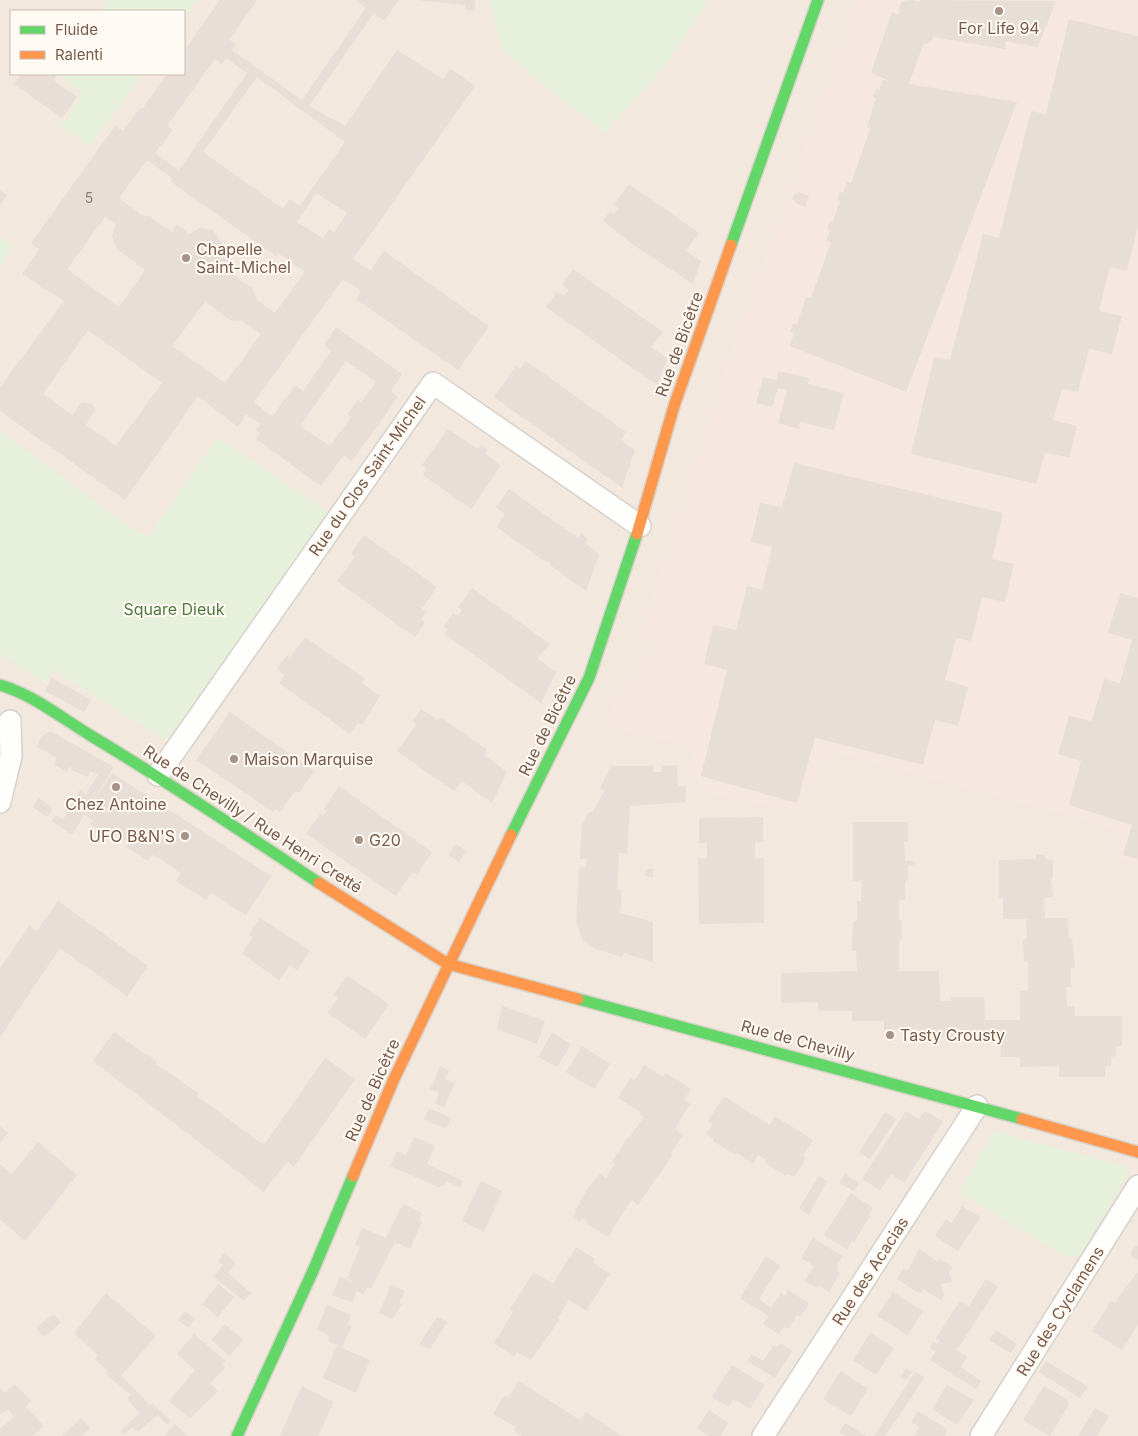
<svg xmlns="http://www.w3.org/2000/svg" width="1138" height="1436" viewBox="0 0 1138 1436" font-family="Inter,sans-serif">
	<rect width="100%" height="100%" fill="#f9f5f0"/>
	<path fill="#f2e8de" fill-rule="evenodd" d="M0 0H1138V1436H0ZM11 11H184V74H11Z"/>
	<polygon fill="#f6e8e1" points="859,0 1138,0 1138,864 1116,858 1114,828 828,751 795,810 701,792 692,746 607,727 620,691 646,666 654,642 642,633 730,359"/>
	<g fill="#e7f0db">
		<polygon points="108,0 197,0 184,18 184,11 100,11"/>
		<polygon points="489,0 708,0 663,69 604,133 503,52"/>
		<polygon points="58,74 143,74 90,146 58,124 66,121 82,94"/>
		<polygon points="0,236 13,246 0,269"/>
		<polygon points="0,431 133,530 149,536 218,437 333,516 171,744 53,670 44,683 0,653"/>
		<polygon points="994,1131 1131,1168 1081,1255 1064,1256 959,1192"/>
	</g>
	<g fill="#e6ded7" fill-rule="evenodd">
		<path d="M220 0H257L229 40 236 44 232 50 302 100 366 8 355 0H399L384 21 374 13 309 106 345 126 397 50 443 79 451 69 475 86 353 259 370 271 384 251 489 326 458 370 356 299 361 291 343 279 254 402 272 417 295 385 303 391 331 351 324 345 336 327 402 374 391 391 398 397 352 461 344 455 321 486 256 439 260 433 256 430 260 424 246 414 238 427 198 396 125 500 0 411V387L64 301 22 274 39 249 31 243 115 126 123 131 140 108 142 109 167 74H184V51ZM226 58 247 73 179 170 155 153 173 130 167 126 215 59 222 64ZM257 77 345 142 300 206 290 199 283 209 203 152ZM147 160 173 179 171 182 219 216 276 256 278 253 305 272 275 313 257 300 252 288 228 271 233 263 225 258 217 257 221 243 213 230 200 228 189 234 177 224 172 232 149 216 141 215 119 198ZM316 193 347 213 334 233 329 229 323 238 297 222ZM105 217 116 224 112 236 117 249 145 270 119 307 67 269ZM205 302 230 320 242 321 261 334 226 382 222 381 172 346ZM88 330 162 383 116 446 86 425 95 410 92 404 82 402 72 415 43 394ZM346 361 376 382 361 402 358 400 347 414 351 417 330 446 300 426Z"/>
		<polygon points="417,0 475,0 475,11 465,10 465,5"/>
		<polygon points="914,0 918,2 920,0 1056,1 1038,47 1006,41 1005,49 933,37 932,41 923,45 909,84 1017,102 906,392 790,346 794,333 790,332 793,323 797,325 806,297 811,298 831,242 826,241 830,230 827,228 830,221 833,222 840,201 837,200 840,192 843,193 847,182 851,183 870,129 867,127 876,98 873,97 876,89 879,90 883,80 890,81 871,73 892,12 900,15 899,7 902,1"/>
		<polygon points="1069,19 1138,36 1138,227 1127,271 1110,267 1099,311 1122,316 1112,354 1089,349 1078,392 1062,389 1053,420 1077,426 1069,457 1045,453 1036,484 911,454 934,357 950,360 983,234 999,238 1031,111 1046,114"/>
		<polygon points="21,74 45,74 50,77 53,74 56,76 53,80 77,97 62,118 14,84"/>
		<polygon points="629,184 699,233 686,251 701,261 693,284 632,244 603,221 610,211 614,214 618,208 614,205"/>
		<polygon points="0,190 7,195 0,205"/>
		<polygon points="799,192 809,196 805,207 795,203 796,201 792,199 794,194 798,195"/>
		<polygon points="573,269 663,332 651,347 667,358 657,385 546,307 557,292 564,296 569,290 562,285"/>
		<polygon points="526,361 626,432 621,440 635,450 622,488 494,397 516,366 520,369"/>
		<polygon points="779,371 809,378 808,384 844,393 834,430 800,422 799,429 778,423 787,390 778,388 772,407 756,403 763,377 776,380"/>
		<polygon points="448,429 478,449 481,445 487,449 485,454 501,466 471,509 423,475 426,468 422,465"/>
		<polygon points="794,463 1003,513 992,559 1014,564 1005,602 982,597 971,641 956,638 945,680 968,687 958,726 935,720 923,765 815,738 797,803 701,776 727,670 704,664 713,625 736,630 747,586 762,590 772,547 751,542 760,503 782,507"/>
		<polygon points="509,489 578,538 581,534 587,538 585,543 599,554 586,591 550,565 551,562 544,561 497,527 505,514 496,507"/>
		<polygon points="364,535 437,587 423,607 420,607 426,612 421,619 425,622 415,637 337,581 355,557 351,554"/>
		<polygon points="472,588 550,644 537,658 556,672 541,703 445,634 448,629 444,627 453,613 458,616 462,610 458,607"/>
		<polygon points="1120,593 1138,598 1138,859 1123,855 1132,825 1069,805 1081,761 1058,754 1069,716 1092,721 1104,679 1120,683 1132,640 1108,633"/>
		<polygon points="305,637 365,679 362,683 380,696 362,725 358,723 350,734 279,683 285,675 277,669 287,655 290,658"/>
		<polygon points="52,678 91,700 84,712 45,691"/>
		<polygon points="421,709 438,720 441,717 487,750 484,755 507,772 492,803 462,781 454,791 397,751 417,724 413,721"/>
		<polygon points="230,712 314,771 299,793 295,791 280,812 275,809 273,812 196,760"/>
		<polygon points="50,731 114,767 72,835 52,821 56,815 63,820 80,790 86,794 98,775 91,771 87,777 72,770 70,765 67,772 54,765 57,758 37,747 41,737"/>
		<polygon points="677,765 678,786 686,786 686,802 630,806 627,853 619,853 617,890 622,890 620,913 653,922 653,962 624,953 622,957 596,949 583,940 576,923 579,868 586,867 586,859 580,859 582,825 589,812 592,812 605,791 600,789 611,766 653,766 653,772 662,772 662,766"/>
		<polygon points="112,773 271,876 246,915 211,893 206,900 176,881 181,873 152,854 148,861 126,847 129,843 116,835 114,839 90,824 93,820 85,815"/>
		<polygon points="339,786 432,852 417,875 412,872 396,896 306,834 320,814 323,816 327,811 324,809"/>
		<polygon points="39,798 53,808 47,817 33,807"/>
		<polygon points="763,817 763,842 755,842 755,858 764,858 764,923 699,924 698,858 707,859 707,843 699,843 699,818"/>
		<polygon points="853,822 908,822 908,842 904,842 905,861 914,861 914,865 908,865 908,880 905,882 905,900 899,901 899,920 902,920 902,939 899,940 899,971 939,971 940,1001 951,1001 951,997 984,997 985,1020 1020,1020 1020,991 1028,991 1028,961 1024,961 1023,940 1027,939 1026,919 1003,919 1003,899 999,898 999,860 1036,859 1036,854 1045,855 1045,859 1053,860 1053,878 1051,879 1053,897 1044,898 1045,918 1068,918 1069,938 1072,938 1075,968 1071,968 1071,987 1066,987 1067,1006 1074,1007 1075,1016 1122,1016 1122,1046 1116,1046 1116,1056 1111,1057 1111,1066 1105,1066 1105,1077 1059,1077 1059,1066 1020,1067 1020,1057 1001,1057 1000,1037 918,1038 918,1029 884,1029 884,1021 852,1021 852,1011 818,1011 818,1002 781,1003 781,973 857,971 856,951 852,951 852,941 854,921 857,921 857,901 861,901 862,881 853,881"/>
		<polygon points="456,844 466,851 459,862 448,855"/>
		<polygon points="647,869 653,869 653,877 645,876"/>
		<polygon points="58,901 148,966 127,996 60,948 0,1037 0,969 29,926 37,931"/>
		<polygon points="260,918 310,951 297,970 290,965 279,980 242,954 253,937 249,934"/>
		<polygon points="347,976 389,1004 365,1039 327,1013 338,998 333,995"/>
		<polygon points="502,1006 545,1021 537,1044 497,1029"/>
		<polygon points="114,1032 157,1062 156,1064 199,1094 197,1096 264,1145 325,1058 355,1079 294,1167 287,1161 264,1192 93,1061"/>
		<polygon points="552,1033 571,1044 557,1067 538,1057"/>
		<polygon points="582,1046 610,1064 594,1089 566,1072"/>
		<polygon points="644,1065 663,1077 666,1073 691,1089 684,1100 690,1104 675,1129 683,1135 671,1153 673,1154 638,1205 631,1200 608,1237 585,1222 586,1220 582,1218 580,1222 573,1217 576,1211 574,1210 581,1204 579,1202 593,1181 600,1174 606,1178 615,1164 612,1162 628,1137 632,1138 631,1135 644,1117 639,1114 640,1112 618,1098 631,1078 635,1080"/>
		<polygon points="440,1066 449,1070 445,1079 455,1083 444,1107 435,1103 439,1093 430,1090"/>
		<polygon points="724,1096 770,1125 775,1116 813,1140 803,1156 806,1158 794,1177 788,1174 786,1176 764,1162 766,1159 758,1155 753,1164 737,1153 736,1155 713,1141 714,1139 706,1134 713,1124 708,1121"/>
		<polygon points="429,1108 451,1118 446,1129 424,1119"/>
		<polygon points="906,1111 919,1119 925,1111 943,1122 904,1183 891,1174 880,1190 862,1179"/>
		<polygon points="885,1112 896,1119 870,1159 859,1153"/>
		<polygon points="0,1126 8,1133 0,1143"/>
		<polygon points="414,1137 435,1146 427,1164 463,1181 460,1187 446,1181 444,1185 438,1187 390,1166 397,1151 406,1155"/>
		<polygon points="38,1142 77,1175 25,1241 0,1219 0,1164 12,1174"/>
		<polygon points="845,1174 859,1183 854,1191 839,1183"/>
		<polygon points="819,1176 827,1181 809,1215 799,1208"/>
		<polygon points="481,1181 502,1191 484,1232 462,1221"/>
		<polygon points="851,1193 873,1208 868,1215 873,1219 869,1218 861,1230 855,1241 857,1244 852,1241 847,1249 824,1235"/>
		<polygon points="403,1204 422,1213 419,1220 422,1222 410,1249 395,1242 371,1289 367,1287 364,1294 357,1291 352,1302 332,1295 340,1277 353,1283 347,1278 360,1247 355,1245 362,1228 386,1238"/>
		<polygon points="962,1206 980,1217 958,1251 935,1236 946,1219 952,1223"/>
		<polygon points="813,1238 843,1256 837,1265 839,1266 837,1271 840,1273 829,1292 819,1286 817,1288 805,1281 814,1266 801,1258"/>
		<polygon points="1136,1245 1138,1246 1138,1260 1130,1254"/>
		<polygon points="576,1247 595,1259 593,1263 610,1274 586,1311 569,1300 558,1318 560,1319 531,1360 517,1352 514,1357 494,1343 513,1312 510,1309 534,1272 553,1284"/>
		<polygon points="919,1249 935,1260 938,1261 940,1259 953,1267 949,1273 952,1282 941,1284 944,1295 941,1300 923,1289 920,1294 897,1279 904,1268 908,1270"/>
		<polygon points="224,1253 236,1263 230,1271 227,1272 251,1293 244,1301 214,1277 223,1265 218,1261"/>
		<polygon points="766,1256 780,1266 759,1299 771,1308 781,1293 785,1296 788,1290 809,1303 801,1317 797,1315 789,1329 784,1326 779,1334 763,1324 768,1316 740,1298"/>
		<polygon points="1138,1272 1138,1324 1122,1350 1092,1331 1111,1301 1114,1303"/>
		<polygon points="986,1279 998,1287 957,1350 967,1357 961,1367 981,1381 976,1389 930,1360 936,1351 930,1348 933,1342 937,1344 940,1340 936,1338 960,1301 969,1306"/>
		<polygon points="218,1284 234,1297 218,1317 202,1304"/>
		<polygon points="391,1285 405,1291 399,1303 402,1304 393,1319 379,1313"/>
		<polygon points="893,1292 923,1311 908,1335 877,1316"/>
		<polygon points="106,1293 156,1336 121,1376 150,1405 152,1403 171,1421 168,1425 157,1415 138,1432 133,1427 124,1434 121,1430 140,1413 127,1399 131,1395 105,1373 108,1371 95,1359 98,1355 74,1333"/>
		<polygon points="327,1305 351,1315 347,1324 352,1326 342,1348 370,1360 356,1393 323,1378 337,1345 328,1341 330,1336 317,1329"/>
		<polygon points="185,1311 195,1319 188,1328 178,1320"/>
		<polygon points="53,1314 61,1322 44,1337 36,1328"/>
		<polygon points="437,1317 447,1322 430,1349 419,1345"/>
		<polygon points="225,1324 243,1340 230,1356 211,1340"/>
		<polygon points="996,1330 1017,1344 1011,1353 989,1340"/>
		<polygon points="870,1333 894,1348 876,1375 853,1360"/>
		<polygon points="194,1334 226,1361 222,1364 225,1367 210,1384 218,1391 190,1418 169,1401 195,1370 177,1354"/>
		<polygon points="780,1343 792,1351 775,1378 747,1361 752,1354 763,1361 774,1345 778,1347"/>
		<polygon points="1046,1361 1088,1387 1080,1398 1039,1372"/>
		<polygon points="732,1365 765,1385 750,1409 734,1399 729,1407 712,1397"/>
		<polygon points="906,1368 912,1372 906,1380 901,1376"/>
		<polygon points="841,1371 868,1389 851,1416 823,1399"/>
		<polygon points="915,1372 924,1377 907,1404 885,1436 874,1436"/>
		<polygon points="519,1381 580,1420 586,1412 622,1436 522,1436 514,1431 516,1427 493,1414 505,1395 509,1397"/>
		<polygon points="15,1384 31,1400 26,1407 44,1426 32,1436 0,1436 0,1429 14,1417 8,1409 0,1415 0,1388 5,1393"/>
		<polygon points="947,1385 974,1400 957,1425 932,1409"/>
		<polygon points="302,1386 334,1402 318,1436 280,1436"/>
		<polygon points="1044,1386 1066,1399 1069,1404 1050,1436 1023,1420"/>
		<polygon points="1095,1408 1109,1416 1097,1436 1078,1436"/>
		<polygon points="709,1410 728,1423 720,1436 709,1436 697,1428"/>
		<polygon points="918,1411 948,1430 944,1436 914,1436 920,1427 911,1422"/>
		<polygon points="81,1418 90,1428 81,1436 62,1436"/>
		<polygon points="845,1423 866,1436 846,1436 839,1432"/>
		<polygon points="175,1424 188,1436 164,1436"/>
	</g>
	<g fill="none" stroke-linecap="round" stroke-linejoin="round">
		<g stroke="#d7d1cb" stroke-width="24">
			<g id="street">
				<polyline points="158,775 433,383 640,526"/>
				<polyline points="0,802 11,756 10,721"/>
				<polyline points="763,1436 977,1106"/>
				<polyline points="981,1436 1138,1186"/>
			</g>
		</g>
		<g stroke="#d9d2cb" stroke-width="14">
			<g id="fast">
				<polyline points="731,245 818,0"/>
				<path d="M0 685C34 695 63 719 93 737 170 783 244 833 319 883"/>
				<polyline points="511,835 589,678 637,534"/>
				<polyline points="578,999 1022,1119"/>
				<polyline points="237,1436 313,1271 353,1176"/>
			</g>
		</g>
		<g stroke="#d9d2cb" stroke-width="14">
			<g id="slow">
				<polyline points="637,534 674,406 731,245"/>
				<polyline points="319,883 448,964 578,999"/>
				<polyline points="1022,1119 1138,1152"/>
				<polyline points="353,1176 393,1081 511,835"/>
			</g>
		</g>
		<use href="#street" stroke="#fefefd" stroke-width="21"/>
		<use href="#fast" stroke="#63d668" stroke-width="11"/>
		<use href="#slow" stroke="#ff974d" stroke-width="11"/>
	</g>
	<g fill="#a69286" stroke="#fffaf3" stroke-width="2">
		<circle cx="999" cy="11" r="5"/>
		<circle cx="186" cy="258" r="5"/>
		<circle cx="234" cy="759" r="5"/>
		<circle cx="116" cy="787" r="5"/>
		<circle cx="185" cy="836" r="5"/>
		<circle cx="359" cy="840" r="5"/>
		<circle cx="890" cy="1035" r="5"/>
	</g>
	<g text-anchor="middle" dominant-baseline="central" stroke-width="4" stroke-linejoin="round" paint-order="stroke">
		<g font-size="14" fill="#977e72">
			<text x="89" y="197">5</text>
		</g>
		<g font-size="16" fill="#7a5c4d" stroke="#fffaf3" text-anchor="start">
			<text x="999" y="28" text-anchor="middle">For Life 94</text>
			<text x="196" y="249">Chapelle<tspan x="196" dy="18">Saint-Michel</tspan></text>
			<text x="244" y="759">Maison Marquise</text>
			<text x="116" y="804" text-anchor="middle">Chez Antoine</text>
			<text x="175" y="836" text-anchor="end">UFO B&amp;N'S</text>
			<text x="369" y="840">G20</text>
			<text x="900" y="1035">Tasty Crousty</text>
		</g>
		<g font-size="16" fill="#7a5c4d" stroke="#fffaf3">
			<text transform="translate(679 344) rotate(-70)">Rue de Bicêtre</text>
			<text transform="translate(367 476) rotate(-55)">Rue du Clos Saint-Michel</text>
			<text transform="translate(547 725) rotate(-64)">Rue de Bicêtre</text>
			<text transform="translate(253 819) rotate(33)">Rue de Chevilly / Rue Henri Cretté</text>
			<text transform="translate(798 1040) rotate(15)">Rue de Chevilly</text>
			<text transform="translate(372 1090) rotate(-66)">Rue de Bicêtre</text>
			<text transform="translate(870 1271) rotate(-57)">Rue des Acacias</text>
			<text transform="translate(1060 1311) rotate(-58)">Rue des Cyclamens</text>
		</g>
		<g font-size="16" fill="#537a41" stroke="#fffaf3">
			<text x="174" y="609">Square Dieuk</text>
		</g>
	</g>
	<rect x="10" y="10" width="175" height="65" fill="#fffaf3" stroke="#cabbb1"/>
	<rect x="20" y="26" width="25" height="8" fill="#63d668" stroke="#cabbb1"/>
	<text x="55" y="35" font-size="15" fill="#7a5c4d">Fluide</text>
	<rect x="20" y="51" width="25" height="8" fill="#ff974d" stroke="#cabbb1"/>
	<text x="55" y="60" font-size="15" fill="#7a5c4d">Ralenti</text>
</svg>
